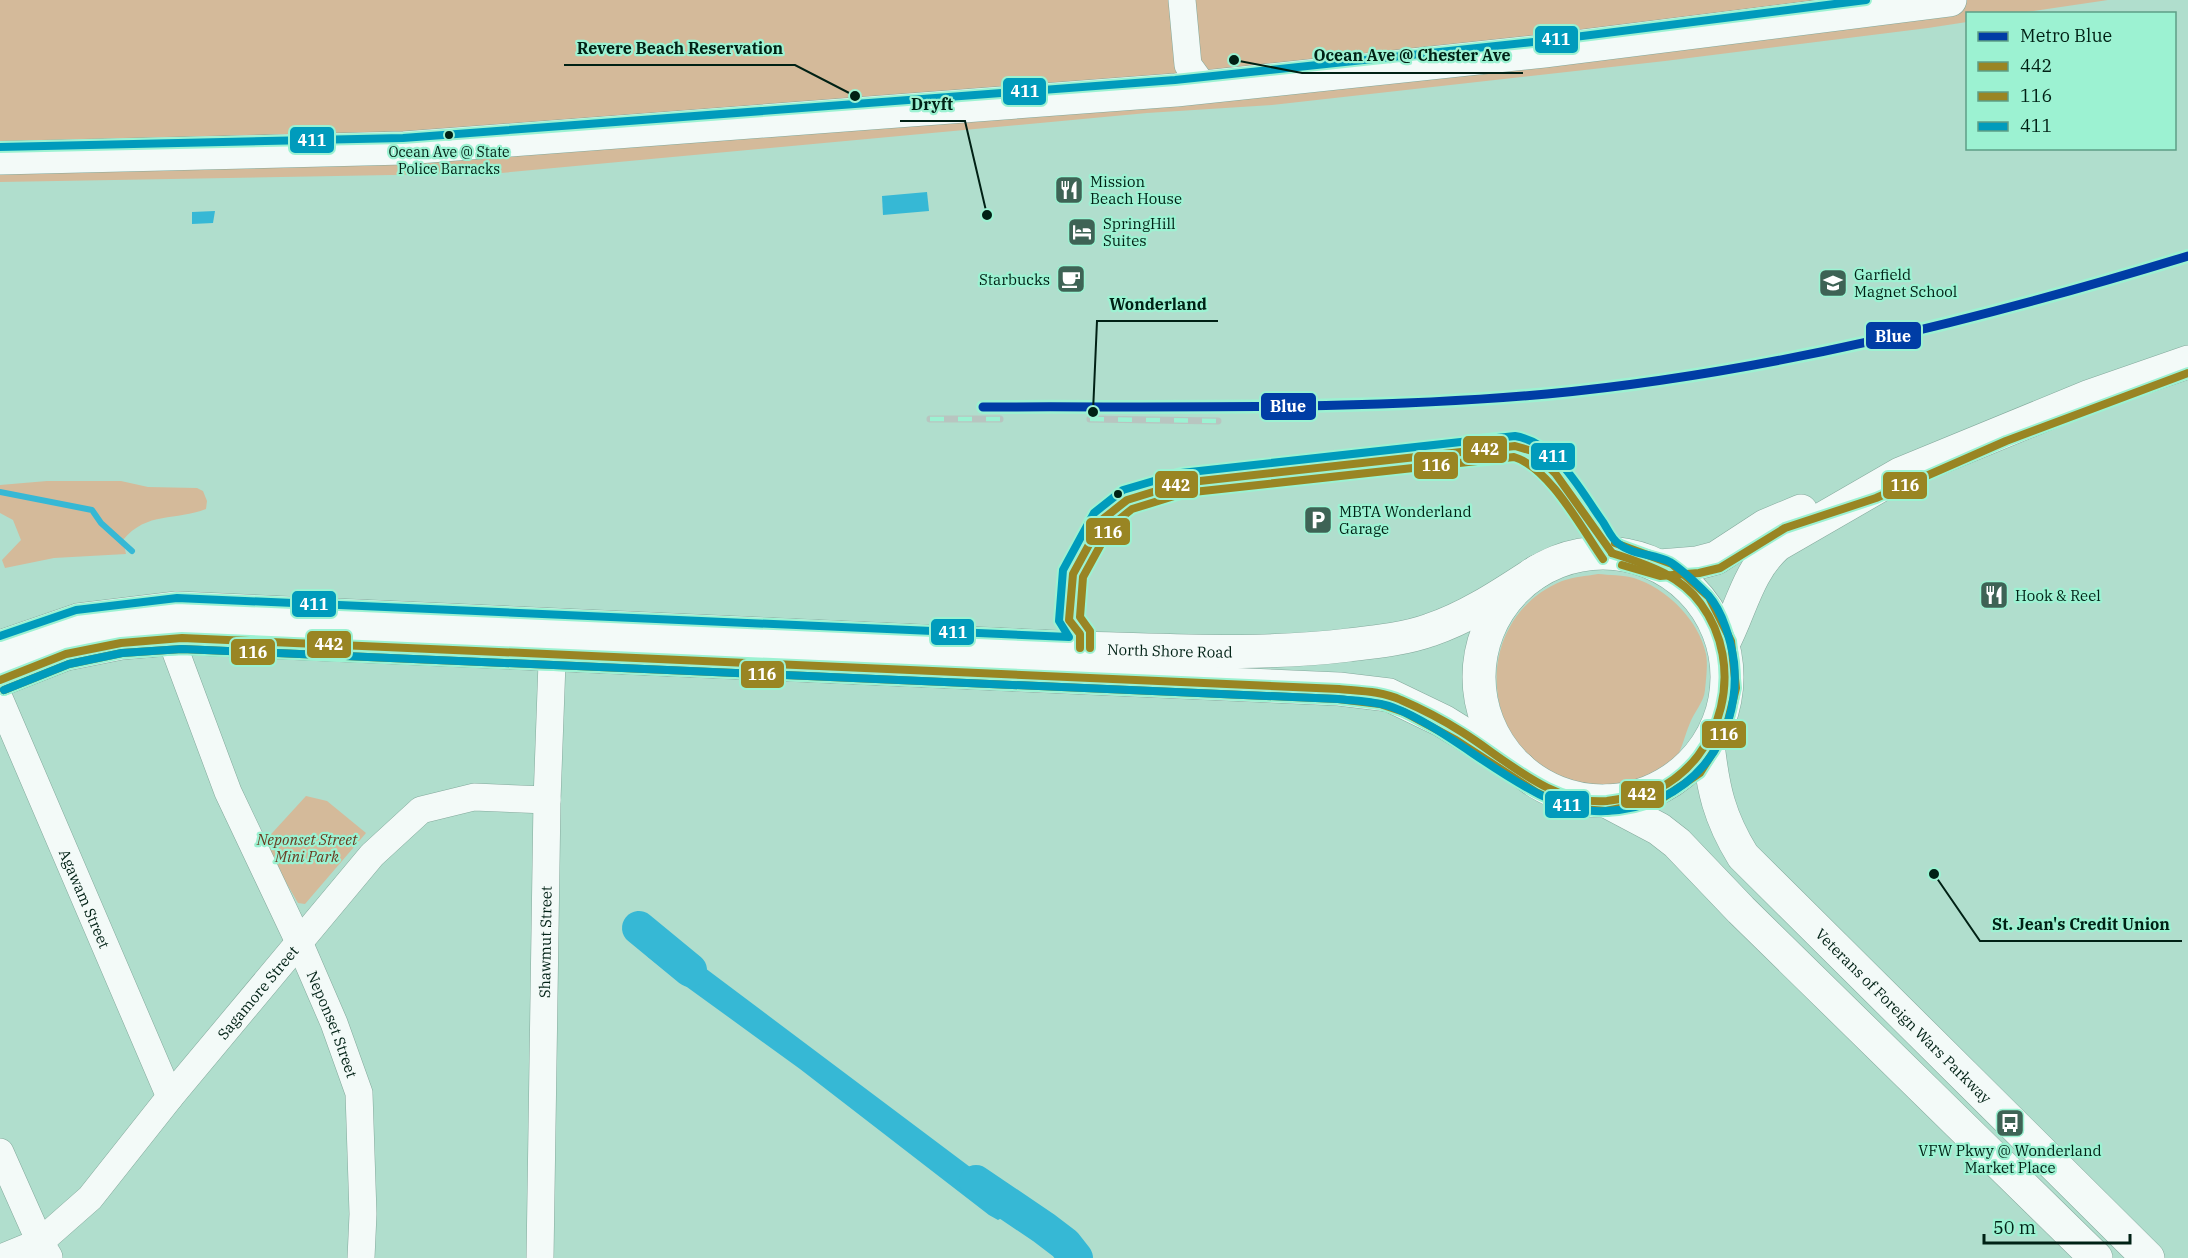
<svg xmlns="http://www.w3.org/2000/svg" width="2188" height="1258" viewBox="0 0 2188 1258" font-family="'IBM Plex Serif',serif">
	<rect width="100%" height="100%" fill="#b0decd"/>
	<g fill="#d4ba9a">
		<polygon points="0,0 2108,0 2020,13 1968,14 1967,22 1928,28 1665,61 1272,105 1147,113 501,173 0,182"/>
		<path d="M47 481H121L148 487 197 488 203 491 207 501 206 509C176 521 147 511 123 540L126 554 54 558 5 568 2 560 21 540 13 520 0 513V485Z"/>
		<path d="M1598 574C1609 575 1623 575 1634 578 1666 588 1699 620 1706 654 1708 664 1706 680 1705 690 1704 702 1694 712 1690 723 1683 739 1682 754 1669 767 1664 772 1656 775 1650 778 1605 801 1545 785 1517 744 1478 687 1496 608 1562 581 1573 577 1586 576 1598 574Z"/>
		<polygon points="306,796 327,801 366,833 305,904 298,903 263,843"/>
	</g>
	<g fill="#36b8d5">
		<polygon points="927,192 929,211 883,215 882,196"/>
		<polygon points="215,211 213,223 192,224 192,212"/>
		<polygon points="659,940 685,953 982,1176 1014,1204 1014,1211 998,1220 989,1215 800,1069 680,982 648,957 644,948 649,941"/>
	</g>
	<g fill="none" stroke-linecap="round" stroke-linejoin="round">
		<polyline stroke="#36b8d5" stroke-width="6" points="0,492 92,510 101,523 132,551"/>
		<g stroke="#36b8d5" stroke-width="34">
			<polyline points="639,928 690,970"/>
			<polyline points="976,1182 1044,1228 1065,1244 1076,1258"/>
		</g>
		<g stroke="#82a89b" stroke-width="28">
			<g id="minor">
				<polyline points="1182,0 1188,65 1204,87"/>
				<path id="s1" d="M171 639 228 792 299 942 334 1023 359 1093 363 1214 361 1258"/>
				<path id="s2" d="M0 700 170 1097"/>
				<polyline points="0,1152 40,1242 49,1257"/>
				<path id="s3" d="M1 1258 40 1242 90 1198 170 1097 372 855 421 810 474 797 547 800"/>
				<path id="s4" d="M540 1258 547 800 553 635"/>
			</g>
		</g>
		<g stroke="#82a89b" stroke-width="34">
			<g id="major">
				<polyline points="0,158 404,148 1176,90 1544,51 1950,0"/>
				<polyline points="1660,566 1697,563 1716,558 1765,526 1801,511"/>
				<path d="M1723 644C1741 610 1747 572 1777 545L1900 474 2090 396 2188 362"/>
			</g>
		</g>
		<g stroke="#82a89b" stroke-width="34">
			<g id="highway">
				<circle cx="1603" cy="677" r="124"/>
				<path id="s5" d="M0 647 78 620 177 608 1080 648C1171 650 1259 656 1349 645 1375 642 1405 639 1430 630 1469 617 1504 593 1538 571"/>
				<polyline points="0,680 66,654 121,643 182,638 1339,689 1389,695 1443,721 1519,768"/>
				<path id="s6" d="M1708 744C1713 789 1719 817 1743 856L2148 1258"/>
				<polyline points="1606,801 1659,829 1677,843 1741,910 2096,1258"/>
			</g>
		</g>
		<use href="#minor" stroke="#f3faf8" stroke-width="27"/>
		<use href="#major" stroke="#f3faf8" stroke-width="33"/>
		<use href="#highway" stroke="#f3faf8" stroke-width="33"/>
		<g stroke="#b8c5c0" stroke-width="7">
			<g id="rail">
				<polyline points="930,419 1000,419"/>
				<polyline points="1090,419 1218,421"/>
			</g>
		</g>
		<use href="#rail" stroke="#9cf2d2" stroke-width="4.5" stroke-dasharray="14" stroke-linecap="butt"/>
		<g stroke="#9cf2d2" stroke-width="12">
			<g id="bus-1">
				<polyline points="1080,648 1080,634 1069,620 1073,574 1103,519 1127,500 1182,483 1515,446 1532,451 1555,473 1612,553"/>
				<path d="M0 680 66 654 121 643 182 638 1339 689C1360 691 1382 691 1401 700 1422 709 1443 720 1462 732 1504 758 1553 806 1607 801 1621 799 1643 796 1656 790 1724 757 1746 665 1701 604 1680 574 1644 564 1612 553"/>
			</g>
		</g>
		<g stroke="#9cf2d2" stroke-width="12">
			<g id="bus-2">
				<polyline points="1622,565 1660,576 1699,573 1720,568 1785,528 1876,498 2006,441 2188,373"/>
				<path d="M1090 648V631L1080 617 1083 577 1111 526 1132 509 1184 493 1514 457C1549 467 1582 529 1603 559"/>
				<polyline points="4,690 69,664 122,653 182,649 1338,699 1380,704 1404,712 1456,740 1536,792 1559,803 1582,809 1606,811 1660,800 1700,773 1725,733 1736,688 1731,641 1709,597 1672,564 1615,543"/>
			</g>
		</g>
		<g stroke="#9cf2d2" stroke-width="12">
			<g id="bus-3">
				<polyline points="0,147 403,138 1175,80 1543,41 1866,0"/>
				<path d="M0 636 76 610 177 598 1069 637 1059 621 1063 570 1094 513 1123 490 1181 473 1515 436C1557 443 1580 490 1603 522 1607 528 1612 540 1619 544 1632 555 1655 554 1670 562 1683 570 1698 585 1708 595 1723 612 1731 641 1734 662 1742 742 1688 808 1606 811 1534 815 1460 732 1392 707 1375 701 1356 701 1338 699L182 649 122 653 69 664 4 690"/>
			</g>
		</g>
		<use href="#bus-1" stroke="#998523" stroke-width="8"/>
		<use href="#bus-2" stroke="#998523" stroke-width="8"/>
		<use href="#bus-3" stroke="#009bbc" stroke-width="8"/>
		<g stroke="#9cf2d2" stroke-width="14">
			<path id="metro-1" d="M983 407C1171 406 1360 411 1547 394 1766 373 1979 320 2188 256"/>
		</g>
		<use href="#metro-1" stroke="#003da5" stroke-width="9"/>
	</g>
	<defs>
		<g id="restaurant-square" transform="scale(1.5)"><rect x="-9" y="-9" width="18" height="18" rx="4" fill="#3e6355" stroke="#9cf2d2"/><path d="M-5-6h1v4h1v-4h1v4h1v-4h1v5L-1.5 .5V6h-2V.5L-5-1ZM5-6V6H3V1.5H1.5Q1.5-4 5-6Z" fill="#fff"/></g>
		<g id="hotel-square" transform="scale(1.5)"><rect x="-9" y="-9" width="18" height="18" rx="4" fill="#3e6355" stroke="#9cf2d2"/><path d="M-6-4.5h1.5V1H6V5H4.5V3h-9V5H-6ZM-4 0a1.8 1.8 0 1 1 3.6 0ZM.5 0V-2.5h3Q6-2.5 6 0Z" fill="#fff"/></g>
		<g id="cafe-square" transform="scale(1.5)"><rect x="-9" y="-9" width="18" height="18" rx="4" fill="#3e6355" stroke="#9cf2d2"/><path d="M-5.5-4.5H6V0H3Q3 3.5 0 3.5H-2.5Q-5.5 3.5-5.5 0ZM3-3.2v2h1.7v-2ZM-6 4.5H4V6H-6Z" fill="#fff"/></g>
		<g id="school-square" transform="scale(1.5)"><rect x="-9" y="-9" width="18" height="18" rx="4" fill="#3e6355" stroke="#9cf2d2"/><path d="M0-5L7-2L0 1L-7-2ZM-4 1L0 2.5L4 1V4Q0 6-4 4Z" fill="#fff"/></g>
		<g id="parking-square" transform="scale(1.5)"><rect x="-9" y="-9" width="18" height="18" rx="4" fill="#3e6355" stroke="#9cf2d2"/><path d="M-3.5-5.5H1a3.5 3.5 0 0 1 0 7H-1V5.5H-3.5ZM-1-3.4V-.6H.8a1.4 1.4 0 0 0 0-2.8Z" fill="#fff"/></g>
		<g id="bus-square" transform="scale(1.5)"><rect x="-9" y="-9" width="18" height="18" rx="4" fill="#3e6355" stroke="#9cf2d2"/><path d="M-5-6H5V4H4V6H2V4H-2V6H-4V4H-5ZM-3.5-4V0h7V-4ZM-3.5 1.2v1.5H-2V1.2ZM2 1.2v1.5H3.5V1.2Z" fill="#fff"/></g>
	</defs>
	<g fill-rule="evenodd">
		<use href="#restaurant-square" x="1069" y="190"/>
		<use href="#hotel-square" x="1082" y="232"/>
		<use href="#cafe-square" x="1071" y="279"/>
		<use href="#school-square" x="1833" y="283"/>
		<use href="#parking-square" x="1318" y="520"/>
		<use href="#restaurant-square" x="1994" y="595"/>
		<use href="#bus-square" x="2010" y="1123"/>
	</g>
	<g fill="#002115" stroke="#9cf2d2" stroke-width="2">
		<circle cx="449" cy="135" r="5"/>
		<circle cx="1118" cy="494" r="5"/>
	</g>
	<g text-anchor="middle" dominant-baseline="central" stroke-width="4.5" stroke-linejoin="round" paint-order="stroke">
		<g font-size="14" fill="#002115" stroke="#9cf2d2">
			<text x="449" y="152">Ocean Ave @ State<tspan x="449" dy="17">Police Barracks</tspan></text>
		</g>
		<g font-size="15" fill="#002115" stroke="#9cf2d2" text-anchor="start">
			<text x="1090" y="181">Mission<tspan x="1090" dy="17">Beach House</tspan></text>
			<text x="1103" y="223">SpringHill<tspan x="1103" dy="17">Suites</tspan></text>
			<text x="1854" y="274">Garfield<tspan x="1854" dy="17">Magnet School</tspan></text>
			<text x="1050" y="279" text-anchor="end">Starbucks</text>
			<text x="1339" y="511">MBTA Wonderland<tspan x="1339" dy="17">Garage</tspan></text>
			<text x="2015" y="595">Hook &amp; Reel</text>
			<text x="2010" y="1150" text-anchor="middle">VFW Pkwy @ Wonderland<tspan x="2010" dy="17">Market Place</tspan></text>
		</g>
		<g font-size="15" fill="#002115" stroke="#9cf2d2">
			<text stroke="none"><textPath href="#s5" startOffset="1176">North Shore Road</textPath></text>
			<text stroke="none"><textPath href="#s2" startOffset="216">Agawam Street</textPath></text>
			<text stroke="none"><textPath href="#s4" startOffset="316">Shawmut Street</textPath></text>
			<text stroke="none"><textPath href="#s3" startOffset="374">Sagamore Street</textPath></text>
			<text stroke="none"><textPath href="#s6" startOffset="345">Veterans of Foreign Wars Parkway</textPath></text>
			<text stroke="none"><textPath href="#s1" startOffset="418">Neponset Street</textPath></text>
		</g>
		<g font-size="15" font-style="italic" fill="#6b3b20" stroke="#9cf2d2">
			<text x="307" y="839">Neponset Street<tspan x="307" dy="17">Mini Park</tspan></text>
		</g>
	</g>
	<path fill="none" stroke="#002115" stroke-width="2" d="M855 96L795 65H564M1234 60L1302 73H1523M987 215L965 121H900M1093 412L1097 321H1218M1934 874L1980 941H2182"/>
	<g fill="#002115" stroke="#9cf2d2" stroke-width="2">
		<circle cx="855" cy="96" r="6"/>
		<circle cx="1234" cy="60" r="6"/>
		<circle cx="987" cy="215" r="6"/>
		<circle cx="1093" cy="412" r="6"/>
		<circle cx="1934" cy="874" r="6"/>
	</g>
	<g font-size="16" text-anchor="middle" font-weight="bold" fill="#002115" stroke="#9cf2d2" stroke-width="4.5" stroke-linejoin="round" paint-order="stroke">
		<text x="680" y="54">Revere Beach Reservation</text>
		<text x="1412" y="61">Ocean Ave @ Chester Ave</text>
		<text x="932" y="110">Dryft</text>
		<text x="1158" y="310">Wonderland</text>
		<text x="2081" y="930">St. Jean's Credit Union</text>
	</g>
	<g stroke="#9cf2d2" stroke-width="2">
		<rect x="1534" y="25" width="45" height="29" rx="6" fill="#009bbc"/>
		<rect x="1002" y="77" width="45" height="29" rx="6" fill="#009bbc"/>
		<rect x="289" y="126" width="46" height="28" rx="6" fill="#009bbc"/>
		<rect x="1865" y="321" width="57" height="29" rx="6" fill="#003da5"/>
		<rect x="1260" y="392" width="57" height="29" rx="6" fill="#003da5"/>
		<rect x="1462" y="435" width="46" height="29" rx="6" fill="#998523"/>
		<rect x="1530" y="442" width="46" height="29" rx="6" fill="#009bbc"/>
		<rect x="1413" y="451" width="46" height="29" rx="6" fill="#998523"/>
		<rect x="1154" y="470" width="45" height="29" rx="6" fill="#998523"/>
		<rect x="1882" y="471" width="46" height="29" rx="6" fill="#998523"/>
		<rect x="1085" y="517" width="46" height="29" rx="6" fill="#998523"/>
		<rect x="291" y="590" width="46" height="28" rx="6" fill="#009bbc"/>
		<rect x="930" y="618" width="45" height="28" rx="6" fill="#009bbc"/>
		<rect x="306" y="630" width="46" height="29" rx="6" fill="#998523"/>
		<rect x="230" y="638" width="46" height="28" rx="6" fill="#998523"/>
		<rect x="740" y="660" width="45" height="29" rx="6" fill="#998523"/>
		<rect x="1701" y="720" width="46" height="29" rx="6" fill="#998523"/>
		<rect x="1620" y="780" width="45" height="29" rx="6" fill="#998523"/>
		<rect x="1544" y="790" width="46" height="29" rx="6" fill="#009bbc"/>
	</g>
	<g font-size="16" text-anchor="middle" font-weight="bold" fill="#fff">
		<text x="1556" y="45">411</text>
		<text x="1025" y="97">411</text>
		<text x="312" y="146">411</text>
		<text x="1893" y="342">Blue</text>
		<text x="1288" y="412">Blue</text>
		<text x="1485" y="455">442</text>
		<text x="1553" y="462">411</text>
		<text x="1436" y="471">116</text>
		<text x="1176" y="491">442</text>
		<text x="1905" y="491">116</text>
		<text x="1108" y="538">116</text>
		<text x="314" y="610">411</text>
		<text x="953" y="638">411</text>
		<text x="329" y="650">442</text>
		<text x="253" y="658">116</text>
		<text x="762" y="680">116</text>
		<text x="1724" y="740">116</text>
		<text x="1642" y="800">442</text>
		<text x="1567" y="811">411</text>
	</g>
	<rect x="1966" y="12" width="210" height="138" fill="#9cf2d2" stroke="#5e9e86" stroke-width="1.5"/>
	<rect x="1978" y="32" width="30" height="9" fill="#003da5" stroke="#5e9e86" stroke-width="1.5"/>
	<text x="2020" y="42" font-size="18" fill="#002115">Metro Blue</text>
	<rect x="1978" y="62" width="30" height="9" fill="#998523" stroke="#5e9e86" stroke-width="1.5"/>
	<text x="2020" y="72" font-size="18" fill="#002115">442</text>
	<rect x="1978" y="92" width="30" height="9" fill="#998523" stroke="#5e9e86" stroke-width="1.5"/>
	<text x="2020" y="102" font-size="18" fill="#002115">116</text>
	<rect x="1978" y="122" width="30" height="9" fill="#009bbc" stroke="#5e9e86" stroke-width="1.5"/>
	<text x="2020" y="132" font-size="18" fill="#002115">411</text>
	<path d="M1984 1234v9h146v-9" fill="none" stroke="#002115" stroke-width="3"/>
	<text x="1993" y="1234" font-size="18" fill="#002115" stroke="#9cf2d2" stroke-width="4.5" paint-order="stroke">50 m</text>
</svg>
